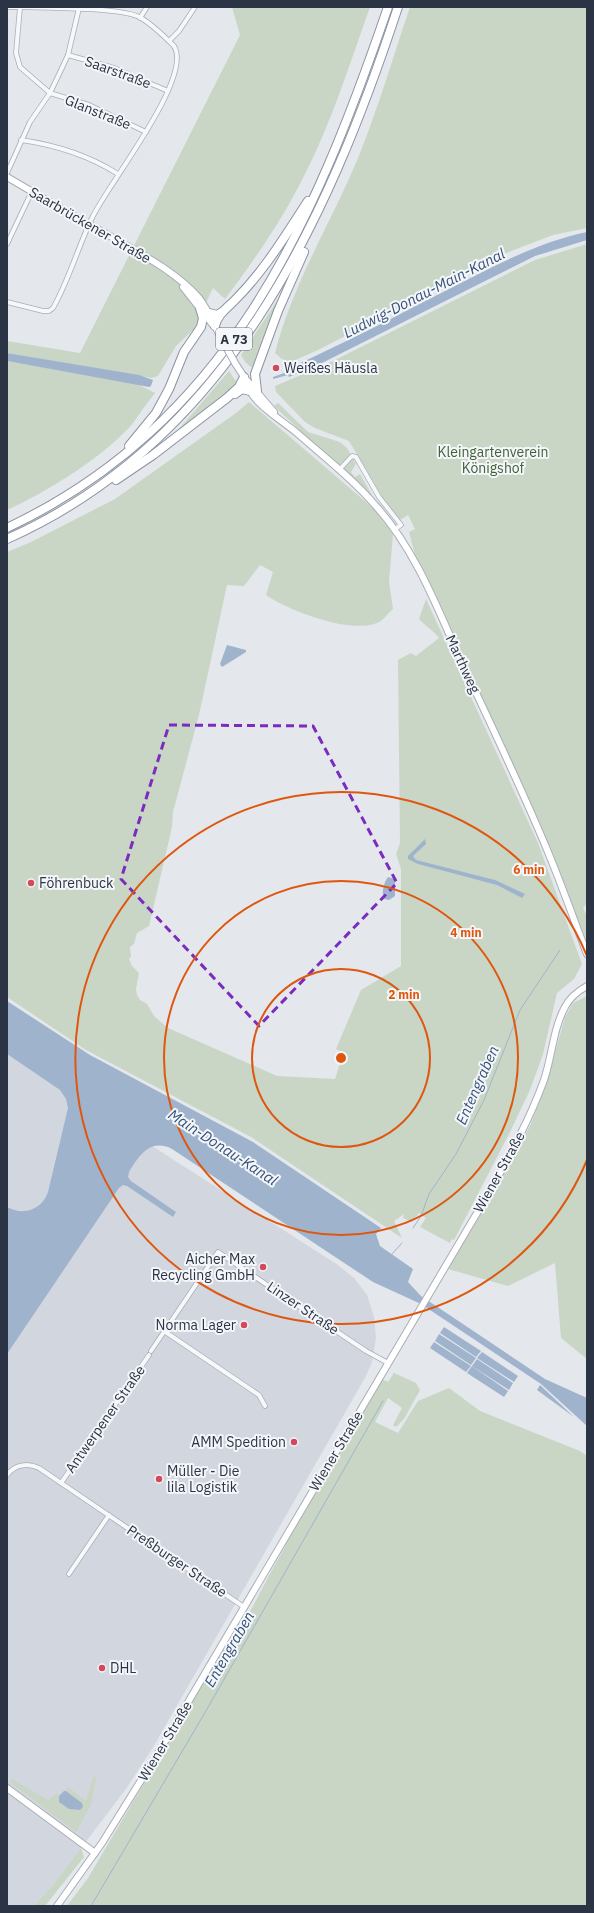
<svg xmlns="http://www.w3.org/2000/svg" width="594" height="1913" viewBox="0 0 594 1913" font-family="'IBM Plex Sans',sans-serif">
	<rect width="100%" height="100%" fill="#e4e7ec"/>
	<polygon fill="#d2d6de" points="7,1054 56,1087 152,1146 338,1265 354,1278 367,1295 374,1317 376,1338 372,1362 366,1376 152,1749 126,1789 53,1885 34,1906 7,1906"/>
	<g fill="#c9d6c5">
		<path d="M232 7H370C350 63 332 121 305 174 283 219 255 259 225 299L213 288 194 329 176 346 158 376 152 378 7 353V341L80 353 240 35Z"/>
		<path d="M410 7H587V228L553 235 506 253 318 350 291 362 282 359 275 353C292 285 331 223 358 158 378 109 393 57 410 7Z"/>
		<polygon points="587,244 587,903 583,908 587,916 587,941 554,860 415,555 409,532 415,529 408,515 400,520 383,498 349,441 315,428 305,422 276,392 275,386 325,365 535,260"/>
		<polygon points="277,301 256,365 251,367 245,362 241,355"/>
		<path d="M7 361 137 384 155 393C147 403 140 413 133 423 105 456 47 492 7 510Z"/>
		<polygon points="229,371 237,383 227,394 173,436"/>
		<path d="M249 402 373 508 393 534 389 582 393 609C388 613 383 621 377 623 350 634 289 611 266 595L273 572 260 565 244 586 227 585 199 715 173 812 172 827 149 926 137 933 134 944 130 947 131 957 129 959 132 966 139 973 136 989 137 995 140 1000 147 1004 154 1016 168 1028 277 1076 335 1079 343 1053 336 1049 361 990 401 966V869L396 854 400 843 398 660 411 653 416 656 439 638C433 630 425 626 419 619L426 599 538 843 582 964 574 979 557 993 543 1054 530 1090 509 1134 454 1240 452 1239 450 1243 420 1227 426 1218 419 1213 412 1222 403 1218 404 1214 394 1221 402 1238 251 1137 86 1050 7 997V552L31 542 115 499 236 413Z"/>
		<polygon points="278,403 308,432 340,442 347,448 356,464 351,472 355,477 360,474 372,495 370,496 274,406"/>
		<polygon points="587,996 587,1359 561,1338 555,1263 508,1286 448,1269 530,1126 547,1081 565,1017 573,1003"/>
		<path d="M394 1373 416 1383 420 1390 404 1419 396 1427 393 1425 402 1408 388 1398 375 1422 398 1433 418 1401 449 1388 480 1411 580 1451 587 1456V1906H67L88 1878 213 1666 244 1619 247 1617C260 1594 271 1570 285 1547L286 1542 382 1379 388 1382Z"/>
		<polygon points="94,1775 96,1779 91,1805 76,1832 10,1782 12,1779 48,1800 57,1793 59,1796 59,1802 69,1809 80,1810 82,1803 66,1791 68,1787 86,1801"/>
		<polygon points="81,1848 84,1857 45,1906 34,1906 53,1885"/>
	</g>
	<g fill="#9fb4cc">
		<path d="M587 232V240L535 256 324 362 289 377 288 375 273 379V377L287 372V369C343 344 398 315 453 287 496 265 539 242 587 232Z"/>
		<polygon points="7,353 139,375 153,380 151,386 149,387 7,361"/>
		<polygon points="227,645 246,650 246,652 222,667 220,664"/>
		<polygon points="425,839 426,844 413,856 416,860 495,880 525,894 522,898 497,885 418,864 408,859 408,856"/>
		<path d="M388 877 395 879V896L389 900 384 899C381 893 384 882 388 877Z"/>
		<path d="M7 1001 90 1055 253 1142 381 1228 376 1234 380 1246 413 1269 408 1282 421 1296 442 1310 545 1379 587 1398V1426L541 1384 421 1304 373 1282 172 1149C150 1138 139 1156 129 1172L128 1177 131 1181 176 1212 173 1217 127 1186 123 1185 119 1188 7 1354V1207C23 1216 42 1210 48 1192L68 1108 66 1099 60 1090 7 1054Z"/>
		<polygon points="444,1327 481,1351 476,1357 440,1333"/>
		<polygon points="439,1334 476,1358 471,1365 435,1341"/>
		<polygon points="434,1342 471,1366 466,1372 430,1348"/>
		<polygon points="482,1352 518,1376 514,1382 477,1358"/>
		<polygon points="477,1359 513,1383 509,1390 472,1366"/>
		<polygon points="472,1366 508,1391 504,1397 467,1373"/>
		<polygon points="540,1385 574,1417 537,1390"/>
		<polygon points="64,1791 66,1791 82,1803 83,1807 80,1810 69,1809 59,1802 59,1796"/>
	</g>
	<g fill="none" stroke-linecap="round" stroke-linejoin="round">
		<g stroke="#9fb4cc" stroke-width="1">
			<polyline points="413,1228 421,1216 429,1194 456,1154 484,1100 520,1010 560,950"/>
			<polyline points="391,1255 402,1243"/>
			<polyline points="91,1906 203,1716 383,1401"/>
		</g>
		<g stroke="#a9aeb7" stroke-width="5.5">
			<g id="street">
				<polyline points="7,7 19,7"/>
				<polyline points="20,7 16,53 20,67 50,93 89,105 146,132"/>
				<polyline points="140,18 147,7"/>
				<polyline points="169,41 179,31 195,7"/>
				<polyline points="68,55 114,68 168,91"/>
				<path d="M21 140C56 145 88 155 118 174"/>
				<polyline points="7,173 30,122 50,93 61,70 68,55 79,8"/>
				<polyline points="7,244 32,191"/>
				<path d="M7 302 43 311H49L53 308C69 280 78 247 92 218 107 185 194 78 174 46 164 36 153 25 141 18 122 7 46 8 21 7"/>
				<polyline points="339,470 352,456 356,457 379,497 401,525 395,529"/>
				<polyline points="164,1331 259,1395 265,1406"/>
				<polyline points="151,1351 218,1252 366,1351 388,1363"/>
				<path d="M7 1475C15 1464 28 1463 39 1468L244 1607"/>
				<polyline points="61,1483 149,1355"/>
				<polyline points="69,1574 109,1515"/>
			</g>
		</g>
		<g stroke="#a9aeb7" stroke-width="8">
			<g id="secondary">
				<path d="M7 177C41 197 75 217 110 236 141 254 175 271 199 298 210 312 215 328 224 343"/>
				<polyline points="183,287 213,325"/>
				<polyline points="235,363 244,377 274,412"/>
				<path d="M244 377C250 403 278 417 297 433 323 456 352 478 375 505 415 549 437 607 461 661 491 724 521 787 548 852 562 886 574 920 587 954"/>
				<polyline points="7,1788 95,1853"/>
				<path d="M57 1906 102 1843 158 1753 490 1191C510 1155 530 1119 544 1080 552 1057 553 1029 565 1007 570 997 578 991 587 986"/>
			</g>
		</g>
		<g stroke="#8b94a3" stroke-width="10">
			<g id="highway">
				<polyline points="209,313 217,315 222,312"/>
				<path d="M215 326C217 315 227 308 235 300 265 270 285 236 308 201"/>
				<polyline points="257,391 255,374 278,311 304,252"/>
				<polyline points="235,394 242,389 250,391"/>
				<polyline points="129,446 156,413 169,389 184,352 201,327 203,318 200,308"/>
				<polyline points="116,480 153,455 227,398 239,387 244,377"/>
				<path d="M7 528C228 423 313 226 388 7"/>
				<path d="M7 539C227 441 327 223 398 7"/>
			</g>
		</g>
		<use href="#street" stroke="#f7f8fa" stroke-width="4"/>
		<use href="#secondary" stroke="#fff" stroke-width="6"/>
		<use href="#highway" stroke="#fff" stroke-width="8"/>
		<g stroke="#a9aeb7" stroke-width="8" stroke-linecap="butt">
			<polyline id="secondary-bridge" points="224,343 235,363"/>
		</g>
		<use href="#secondary-bridge" stroke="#fff" stroke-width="6"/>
	</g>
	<path fill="none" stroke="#7b2cbf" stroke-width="3" stroke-dasharray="8 5" stroke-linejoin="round" d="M169 725 313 726 397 883 259 1026 121 879Z"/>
	<g fill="none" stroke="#df570f" stroke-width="2">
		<circle cx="341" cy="1058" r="89"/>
		<circle cx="341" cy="1058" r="177"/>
		<path d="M587 1160A266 266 0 1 1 587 956"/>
	</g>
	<g fill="#d1495b" stroke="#f4f6f9" stroke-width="1.5">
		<circle cx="276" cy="368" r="4"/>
		<circle cx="31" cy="883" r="4"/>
		<circle cx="263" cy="1267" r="4"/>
		<circle cx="244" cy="1325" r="4"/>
		<circle cx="294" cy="1442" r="4"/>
		<circle cx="159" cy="1479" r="4"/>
		<circle cx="102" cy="1668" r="4"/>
	</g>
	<g text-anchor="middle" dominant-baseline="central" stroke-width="4" stroke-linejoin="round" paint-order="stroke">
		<rect fill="#f4f6f9" stroke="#676e7b" stroke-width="1" x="216" y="328" width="36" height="22" rx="3"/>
		<g font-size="13" font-weight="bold" fill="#2b3445">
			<text x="234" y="339">A 73</text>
		</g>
		<g font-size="14" fill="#2b3445" stroke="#f4f6f9">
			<text transform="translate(118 72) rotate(20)">Saarstraße</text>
			<text transform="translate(98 112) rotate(22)">Glanstraße</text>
			<text transform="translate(90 225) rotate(30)">Saarbrückener Straße</text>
			<text transform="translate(463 664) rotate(65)">Marthweg</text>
			<text transform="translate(499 1172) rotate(-61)">Wiener Straße</text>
			<text transform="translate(303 1308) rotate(34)">Linzer Straße</text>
			<text transform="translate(105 1419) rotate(-55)">Antwerpener Straße</text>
			<text transform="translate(336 1451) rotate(-59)">Wiener Straße</text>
			<text transform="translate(177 1561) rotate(34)">Preßburger Straße</text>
			<text transform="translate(165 1741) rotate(-59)">Wiener Straße</text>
		</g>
		<g font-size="14" fill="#2b3445" stroke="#f4f6f9" text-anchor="start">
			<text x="284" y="368">Weißes Häusla</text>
			<text x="39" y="883">Föhrenbuck</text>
			<text x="255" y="1259" text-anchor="end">Aicher Max<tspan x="255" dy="16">Recycling GmbH</tspan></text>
			<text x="236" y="1325" text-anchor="end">Norma Lager</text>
			<text x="286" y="1442" text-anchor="end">AMM Spedition</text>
			<text x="167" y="1471">Müller - Die<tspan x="167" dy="16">lila Logistik</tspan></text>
			<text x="110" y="1668">DHL</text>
		</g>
		<g font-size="14" fill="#3f6138" stroke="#f4f6f9">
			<text x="493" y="452">Kleingartenverein<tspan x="493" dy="16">Königshof</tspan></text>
		</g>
		<g font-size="15" font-style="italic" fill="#34527a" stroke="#f4f6f9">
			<text transform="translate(424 293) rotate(-27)">Ludwig-Donau-Main-Kanal</text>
			<text transform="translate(477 1085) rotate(-66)">Entengraben</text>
			<text transform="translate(223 1147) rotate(33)">Main-Donau-Kanal</text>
			<text transform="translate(229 1649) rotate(-60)">Entengraben</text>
		</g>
	</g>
	<circle cx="341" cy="1058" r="6" fill="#df570f" stroke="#f4f6f9" stroke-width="2"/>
	<g font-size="12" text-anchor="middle" font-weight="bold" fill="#df570f" stroke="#f4f6f9" stroke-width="4" stroke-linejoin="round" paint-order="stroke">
		<text x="529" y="874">6 min</text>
		<text x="466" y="937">4 min</text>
		<text x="404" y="999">2 min</text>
	</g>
	<rect width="594" height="1913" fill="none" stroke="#2b3445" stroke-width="16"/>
</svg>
